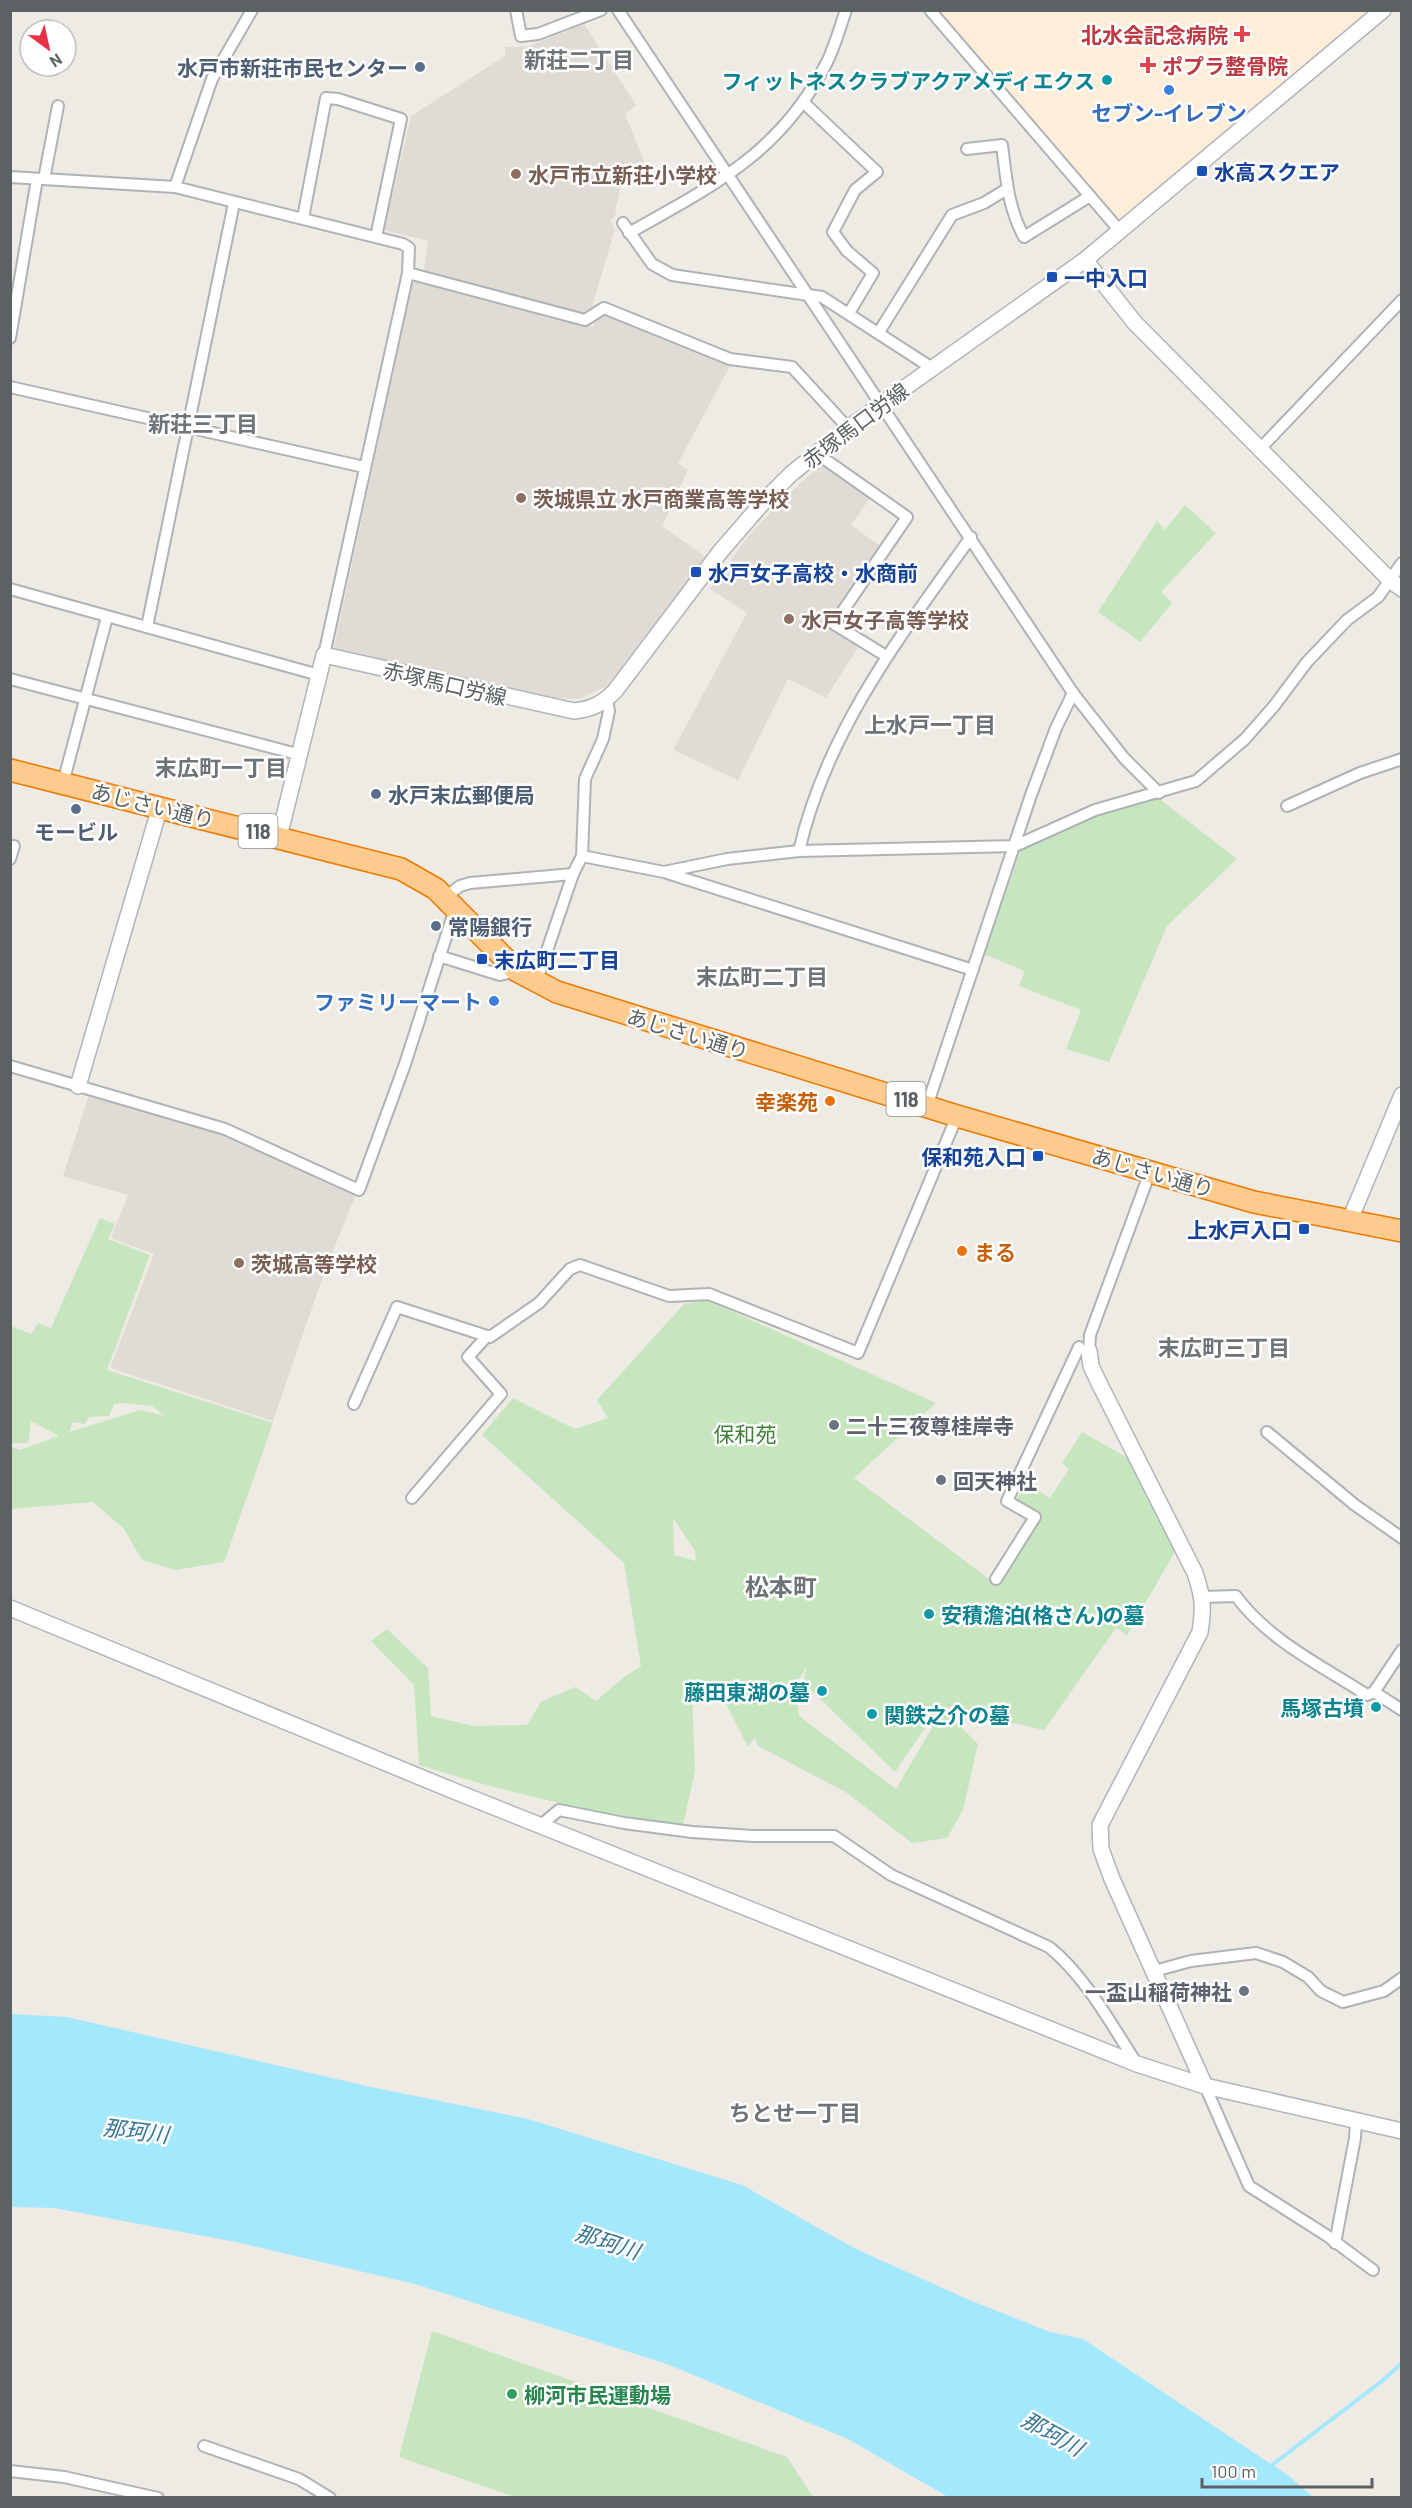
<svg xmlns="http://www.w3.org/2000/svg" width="1412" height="2508" viewBox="0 0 1412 2508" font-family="Barlow,'Noto Sans JP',sans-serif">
	<rect width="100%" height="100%" fill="#eeeae4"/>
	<polygon fill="#fdeeda" points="938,11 1373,11 1119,222"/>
	<g fill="#e1dbd5">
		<polygon points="584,24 636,105 625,114 646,166 622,182 615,211 617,215 610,220 615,229 591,310 584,315 424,270 428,241 384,230 411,116 505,56 505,47 529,46"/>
		<polygon points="413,279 593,327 600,315 607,312 731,364 678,463 688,470 662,526 706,557 607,686 579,699 544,698 334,648"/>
		<polygon points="823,463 872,495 851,525 883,548 830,624 860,644 826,698 788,679 738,780 673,750 747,613 710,589 747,538 782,500"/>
		<polygon points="90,1092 224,1133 356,1194 324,1273 273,1421 110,1368 154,1254 111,1238 128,1195 63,1176"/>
	</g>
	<g fill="#c7e6c0" fill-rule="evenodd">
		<polygon points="1185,505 1216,533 1161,592 1172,603 1140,642 1098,612 1157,521 1165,530"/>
		<polygon points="1157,797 1237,859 1167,926 1109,1062 1066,1049 1081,1010 1019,986 1025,971 983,954 1021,849 1098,814"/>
		<path d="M100 1218 115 1224 108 1239 150 1255 107 1370 273 1423 224 1562 175 1570 142 1560 124 1529 93 1502 11 1509V1446L20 1450 59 1436 31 1421 28 1443H11V1326L31 1334 38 1323 51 1328ZM124 1403 152 1406 165 1416 141 1410 69 1432 73 1422 85 1424 89 1417 109 1416 114 1404Z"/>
		<path d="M707 1300 936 1403 854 1478 996 1584 1040 1512 1017 1499 1025 1483 1050 1498 1069 1469 1062 1463 1082 1432 1133 1461 1176 1550 1127 1635 1116 1628 1044 1730 940 1706 895 1772 803 1682 807 1667 795 1684 799 1716 896 1789 943 1709 978 1744 963 1810 947 1838 912 1843 847 1793 758 1746 755 1737 748 1747 717 1686 692 1696 695 1771 683 1825C594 1813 505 1792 419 1765L414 1685 371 1641 387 1629 428 1668 431 1716 473 1726 527 1725 541 1702 575 1687 596 1701 624 1677 641 1666 624 1563 482 1435 513 1398 575 1429 608 1418 597 1400 684 1304ZM673 1518 695 1551 696 1561 674 1555Z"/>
		<polygon points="432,2331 787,2457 813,2497 515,2497 399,2457"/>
	</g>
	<polygon fill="#a4e8fe" points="10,2014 67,2017 371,2087 528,2119 742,2185 854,2248 969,2300 1050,2332 1083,2339 1289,2476 1313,2497 948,2497 848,2439 667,2364 415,2284 236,2242 54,2208 11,2207"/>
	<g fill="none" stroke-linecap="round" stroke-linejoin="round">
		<polyline stroke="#a4e8fe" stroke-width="4" points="1268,2468 1382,2381 1402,2363"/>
		<g stroke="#afb3b6" stroke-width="14">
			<g id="street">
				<polyline points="516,10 521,36 538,34 601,10"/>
				<polyline points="618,10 1073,693 1124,758 1159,793"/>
				<polyline points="930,10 1120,231"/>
				<polyline points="803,102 877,172 855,190 833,232 847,251 873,273 849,313"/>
				<path d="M967 149 1002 145C1006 177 1008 208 1024 237L1090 196"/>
				<polyline points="10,177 175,187 403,244 409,248 408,273 324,655"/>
				<polyline points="44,179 58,106"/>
				<polyline points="175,187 212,79 252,10"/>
				<polyline points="303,218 326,98 338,99 401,119 376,237"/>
				<polyline points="623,223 652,264 672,275 822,297 932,368"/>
				<path d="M629 233C714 185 781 153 827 62 835 46 840 27 846 10"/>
				<polyline points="408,273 585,320 604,308 730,359 792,367 848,428"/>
				<polyline points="879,332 952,215 984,203 1007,189"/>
				<polyline points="10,338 37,179"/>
				<polyline points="10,387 364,467"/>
				<polyline points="1259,450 1402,300"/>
				<polyline points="816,453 907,517 834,624 886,656"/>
				<polyline points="10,589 319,675"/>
				<polyline points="147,627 234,203"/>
				<polyline points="10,679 297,754"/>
				<polyline points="63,783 107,617"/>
				<polyline points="1287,806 1360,773 1402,759"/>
				<path d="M799 851C826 732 901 635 971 537"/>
				<polyline points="582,856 664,872 727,859 799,851 1015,846 1095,810 1196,781 1245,739 1274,706 1307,662 1347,620 1378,597 1402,563"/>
				<polyline points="10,859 14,846"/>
				<polyline points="667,873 973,970"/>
				<polyline points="444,898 460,886 470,883 573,874"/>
				<polyline points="439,956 500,975 516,971"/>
				<polyline points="536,983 573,874 582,856 585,779 603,739 609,711 607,700"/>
				<polyline points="10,1066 225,1129 359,1190 405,1064 455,909"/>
				<polyline points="927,1106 1031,795 1056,728 1073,693"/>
				<polyline points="1089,1351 1090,1335 1150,1172"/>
				<polyline points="354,1404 397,1307 490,1337 539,1303 570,1269 580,1265 669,1296 709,1294 858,1353 957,1116"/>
				<polyline points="1267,1432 1355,1505 1402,1538"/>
				<polyline points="412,1498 501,1394 468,1357 487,1336"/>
				<polyline points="996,1579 1035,1517 1007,1501 1079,1347"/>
				<path d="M1203 1597 1236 1596C1268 1640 1322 1666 1367 1695L1374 1692 1402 1710"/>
				<polyline points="1374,1692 1402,1650"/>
				<path d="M541 1825 559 1810 624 1823 692 1832 753 1836H834L891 1875 1049 1947C1086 1977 1111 2024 1137 2064"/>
				<polyline points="1154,1971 1191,1961 1256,1953 1283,1962 1308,1977 1321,1991 1343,2002 1384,1991 1402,1978"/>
				<polyline points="1205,2086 1249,2186 1326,2235 1373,2270"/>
				<polyline points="1335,2243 1355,2138 1356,2121"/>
				<polyline points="204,2446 299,2479 330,2498"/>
				<polyline points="10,2471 64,2477 158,2498"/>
			</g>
		</g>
		<g stroke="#b0b5b9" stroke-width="18">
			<g id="secondary">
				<polyline points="1085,260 1135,323 1391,581 1402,589"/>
				<path d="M279 837 324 655 574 711C592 709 602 704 615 691L720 552 765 500 791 474 848 428 1085 260 1383 10"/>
				<polyline points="78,1086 160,807"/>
				<polyline points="1349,1222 1402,1095"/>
				<path d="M1089 1351 1091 1366 1099 1383 1195 1573C1203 1597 1204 1607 1200 1632L1100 1825 1101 1849 1112 1879 1205 2086"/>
				<polyline points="10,1608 454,1791 1137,2064 1205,2086 1402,2131"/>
			</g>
		</g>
		<g stroke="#f07902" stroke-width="24">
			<polyline id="highway" points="10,770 401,869 436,889 517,971 557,992 957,1116 1254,1202 1402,1231"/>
		</g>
		<use href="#street" stroke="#fff" stroke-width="10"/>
		<use href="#secondary" stroke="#fff" stroke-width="15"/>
		<use href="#highway" stroke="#fccb8d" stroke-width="21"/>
	</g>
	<g fill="#e0444e" stroke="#fff" stroke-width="2">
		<path d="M1239 25h6v6h6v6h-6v6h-6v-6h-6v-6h6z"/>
		<path d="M1145 56h6v6h6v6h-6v6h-6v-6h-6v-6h6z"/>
	</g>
	<g fill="#5c6f8a" stroke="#fff" stroke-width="2">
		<circle cx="420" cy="67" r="6"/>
		<circle cx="376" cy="794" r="6"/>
		<circle cx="76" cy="809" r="6"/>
		<circle cx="436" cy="926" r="6"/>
	</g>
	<g fill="#0f9aa8" stroke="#fff" stroke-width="2">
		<circle cx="1107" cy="80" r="6"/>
		<circle cx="929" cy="1614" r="6"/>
		<circle cx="822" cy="1691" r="6"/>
		<circle cx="1376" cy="1707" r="6"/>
		<circle cx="872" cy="1714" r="6"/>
	</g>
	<g fill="#3f7fe0" stroke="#fff" stroke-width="2">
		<circle cx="1169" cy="90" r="6"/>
		<circle cx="494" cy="1001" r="6"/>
	</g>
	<g fill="#1a4fb4" stroke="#fff" stroke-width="2">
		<rect x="1196" y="165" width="12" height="12" rx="3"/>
		<rect x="1046" y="271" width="12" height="12" rx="3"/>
		<rect x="690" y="566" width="12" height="12" rx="3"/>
		<rect x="476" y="953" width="12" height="12" rx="3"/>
		<rect x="1032" y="1150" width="12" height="12" rx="3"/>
		<rect x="1298" y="1223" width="12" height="12" rx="3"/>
	</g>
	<g fill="#8d6e63" stroke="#fff" stroke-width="2">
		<circle cx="516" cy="174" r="6"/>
		<circle cx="521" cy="498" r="6"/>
		<circle cx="789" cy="619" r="6"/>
		<circle cx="239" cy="1263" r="6"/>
	</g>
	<g fill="#e8710a" stroke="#fff" stroke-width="2">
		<circle cx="830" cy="1101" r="6"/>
		<circle cx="962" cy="1251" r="6"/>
	</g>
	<g fill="#6b7280" stroke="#fff" stroke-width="2">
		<circle cx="834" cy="1425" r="6"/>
		<circle cx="941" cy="1480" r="6"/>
		<circle cx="1244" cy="1991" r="6"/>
	</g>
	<circle fill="#2e9e5b" stroke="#fff" stroke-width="2" cx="512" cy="2394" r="6"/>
	<g text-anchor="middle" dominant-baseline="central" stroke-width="5" stroke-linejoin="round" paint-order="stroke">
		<g fill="#fff" stroke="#8d9092" stroke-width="1.5">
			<rect x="238.5" y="814" width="39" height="34" rx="4.5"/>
			<rect x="886.5" y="1082" width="39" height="34" rx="4.5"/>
		</g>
		<g font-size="20" font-weight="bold" fill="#5c6164">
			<text x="258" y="831">118</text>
			<text x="906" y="1099">118</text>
		</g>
		<g font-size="21" font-weight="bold" fill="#be3a42" stroke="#fff" text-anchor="end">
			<text x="1228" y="34">北水会記念病院</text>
			<text x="1162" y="65" text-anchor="start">ポプラ整骨院</text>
		</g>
		<g font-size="21" font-weight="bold" fill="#4e5e75" stroke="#fff" text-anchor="start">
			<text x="408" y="67" text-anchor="end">水戸市新荘市民センター</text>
			<text x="388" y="794">水戸末広郵便局</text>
			<text x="76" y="831" text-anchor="middle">モービル</text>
			<text x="448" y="926">常陽銀行</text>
		</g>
		<g font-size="21" font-weight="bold" fill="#0d838f" stroke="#fff" text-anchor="end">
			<text x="1095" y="80">フィットネスクラブアクアメディエクス</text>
			<text x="941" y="1614" text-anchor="start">安積澹泊(格さん)の墓</text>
			<text x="810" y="1691">藤田東湖の墓</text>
			<text x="1364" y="1707">馬塚古墳</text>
			<text x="884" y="1714" text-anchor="start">関鉄之介の墓</text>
		</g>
		<g font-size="21" font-weight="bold" fill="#366cbe" stroke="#fff">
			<text x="1169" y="112">セブン-イレブン</text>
			<text x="482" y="1001" text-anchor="end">ファミリーマート</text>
		</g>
		<g font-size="21" font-weight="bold" fill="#164399" stroke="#fff" text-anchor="start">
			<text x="1214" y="171">水高スクエア</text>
			<text x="1064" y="277">一中入口</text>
			<text x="708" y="572">水戸女子高校・水商前</text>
			<text x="494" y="959">末広町二丁目</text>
			<text x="1026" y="1156" text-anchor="end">保和苑入口</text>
			<text x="1292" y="1229" text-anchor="end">上水戸入口</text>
		</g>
		<g font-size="21" font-weight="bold" fill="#785e54" stroke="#fff" text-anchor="start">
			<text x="528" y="174">水戸市立新荘小学校</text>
			<text x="533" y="498">茨城県立 水戸商業高等学校</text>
			<text x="801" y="619">水戸女子高等学校</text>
			<text x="251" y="1263">茨城高等学校</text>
		</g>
		<g font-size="21" fill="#5c6164" stroke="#fff">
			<text transform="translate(855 425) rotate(-37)">赤塚馬口労線</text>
			<text transform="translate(445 683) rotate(13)">赤塚馬口労線</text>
			<text transform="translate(153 805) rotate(14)">あじさい通り</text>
			<text transform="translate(688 1033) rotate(17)">あじさい通り</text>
			<text transform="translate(1153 1172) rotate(16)">あじさい通り</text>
		</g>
		<g font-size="21" font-weight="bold" fill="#c56008" stroke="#fff" text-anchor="end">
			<text x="818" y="1101">幸楽苑</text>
			<text x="974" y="1251" text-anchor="start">まる</text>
		</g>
		<g font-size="21" font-weight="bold" fill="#5b616d" stroke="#fff" text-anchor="start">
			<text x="846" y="1425">二十三夜尊桂岸寺</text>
			<text x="953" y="1480">回天神社</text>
			<text x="1232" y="1991" text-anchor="end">一盃山稲荷神社</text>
		</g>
		<g font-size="21" fill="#408235" stroke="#fff">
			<text x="745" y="1433">保和苑</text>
		</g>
		<g font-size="21" font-weight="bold" fill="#27864d" stroke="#fff" text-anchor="start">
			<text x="524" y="2394">柳河市民運動場</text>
		</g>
		<g font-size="22" font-weight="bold" fill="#6d7376" stroke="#fff">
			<text x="579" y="59">新荘二丁目</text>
			<text x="203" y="423">新荘三丁目</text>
			<text x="930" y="724">上水戸一丁目</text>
			<text x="221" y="767">末広町一丁目</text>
			<text x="762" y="976">末広町二丁目</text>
			<text x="1224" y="1347">末広町三丁目</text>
			<text x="795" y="2112">ちとせ一丁目</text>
		</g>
		<g font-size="22" font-style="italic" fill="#397896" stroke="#fff">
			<text transform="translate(136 2130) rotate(7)">那珂川</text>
			<text transform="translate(608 2241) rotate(18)">那珂川</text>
			<text transform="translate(1053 2433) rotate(29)">那珂川</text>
		</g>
		<g font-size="24" font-weight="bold" fill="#6d7376" stroke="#fff">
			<text x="781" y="1586">松本町</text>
		</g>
	</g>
	<rect width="1412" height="2508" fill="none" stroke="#5c6164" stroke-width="24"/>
	<g transform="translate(48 48) rotate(147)"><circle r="28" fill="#ffffff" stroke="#bec0c1" stroke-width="1.5"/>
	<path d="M0-4.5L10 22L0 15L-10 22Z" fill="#e83044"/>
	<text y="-9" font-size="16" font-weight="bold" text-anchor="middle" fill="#5c6164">N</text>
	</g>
	<path d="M1202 2478v9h170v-9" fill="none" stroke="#5c6164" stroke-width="3"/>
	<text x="1211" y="2478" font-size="18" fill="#5c6164" stroke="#ffffff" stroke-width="4.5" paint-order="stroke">100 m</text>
</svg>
